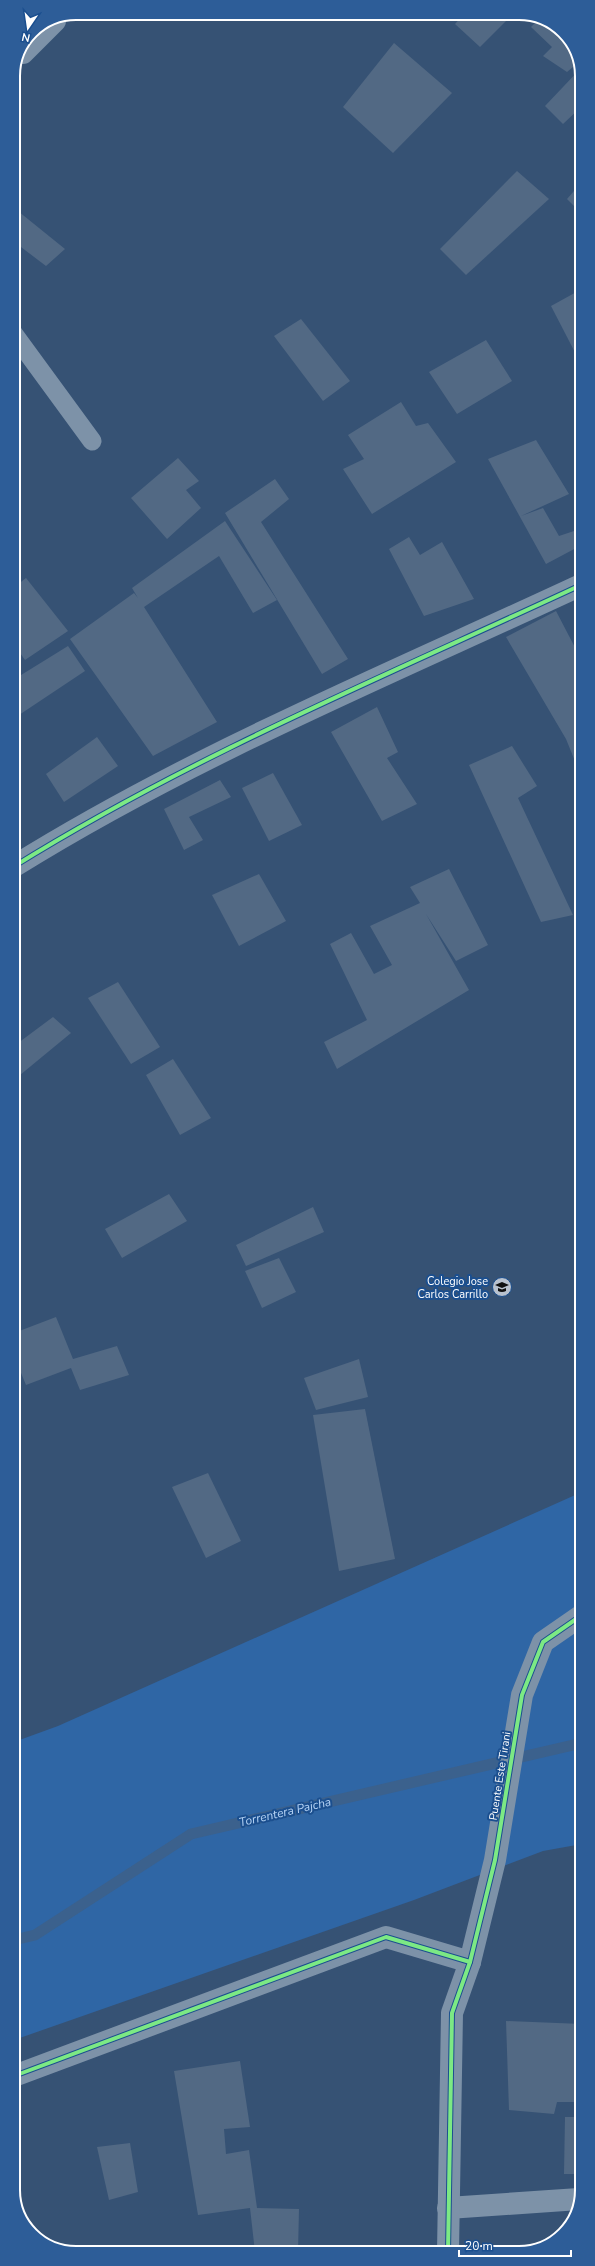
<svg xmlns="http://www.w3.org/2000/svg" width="595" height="2266" viewBox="0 0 595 2266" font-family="'Nunito Sans',sans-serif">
	<rect width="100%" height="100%" fill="#365274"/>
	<polygon fill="#2f66a5" points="582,1492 582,1844 543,1851 414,1900 14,2040 14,1742 58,1726"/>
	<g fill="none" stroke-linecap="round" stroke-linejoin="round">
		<polyline stroke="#3b618d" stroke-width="11" points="14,1940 35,1935 191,1834 582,1743"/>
	</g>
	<g fill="#526984">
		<polygon points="465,13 514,13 480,47 455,24"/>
		<polygon points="539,19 561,29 580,61 567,72 543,56 552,47 531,27"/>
		<polygon points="394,43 452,93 393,153 343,107"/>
		<polygon points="581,68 581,107 563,124 545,106"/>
		<polygon points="517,171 549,199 466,275 440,249"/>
		<polygon points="581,183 581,213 567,199"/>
		<polygon points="13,207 65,249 46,266 13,241"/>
		<polygon points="580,290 581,291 581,364 551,306"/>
		<polygon points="301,319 350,381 323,401 274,336"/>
		<polygon points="486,340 512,381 457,414 429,372"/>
		<polygon points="401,402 416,426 428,423 456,462 372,514 343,469 364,459 348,435"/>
		<polygon points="536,440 569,494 521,516 543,508 559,536 574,531 578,547 546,564 488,459"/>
		<polygon points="178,458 199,481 186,490 201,508 167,539 131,498"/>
		<polygon points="275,479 289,499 261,522 348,659 322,674 225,513"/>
		<polygon points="225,521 277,600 253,613 219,556 144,607 217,722 153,756 70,639 134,593 138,598 132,588"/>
		<polygon points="409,537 420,555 442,542 474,599 424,616 389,549"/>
		<polygon points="26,578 68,631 25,660 13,643 13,588"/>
		<polygon points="556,611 581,659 581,776 566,739 506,637"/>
		<polygon points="68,646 85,671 13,719 13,680"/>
		<polygon points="377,707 398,752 387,758 417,804 382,821 331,732"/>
		<polygon points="97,737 118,766 64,802 46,774"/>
		<polygon points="512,746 537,786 518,798 573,915 541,922 469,765"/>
		<polygon points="273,773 302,825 269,841 242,788"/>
		<polygon points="220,780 231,797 189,817 203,840 184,850 164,809"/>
		<polygon points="449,869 488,945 456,961 426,914 469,990 337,1069 324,1042 367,1020 330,944 351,933 374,974 392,965 370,926 420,903 410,887"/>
		<polygon points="259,874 286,921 239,946 212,895"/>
		<polygon points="118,982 160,1047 131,1064 88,998"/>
		<polygon points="53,1017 71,1033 14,1080 14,1046"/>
		<polygon points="173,1059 211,1118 180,1135 146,1075"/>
		<polygon points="169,1194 187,1221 122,1258 105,1229"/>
		<polygon points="313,1207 324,1232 246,1266 236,1245"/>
		<polygon points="279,1258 296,1292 262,1308 245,1271"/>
		<polygon points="56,1317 73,1359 117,1346 129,1375 80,1390 71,1368 26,1385 14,1356 14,1333"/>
		<polygon points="359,1359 368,1397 316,1410 304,1378"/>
		<polygon points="365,1409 395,1559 339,1571 313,1415"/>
		<polygon points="208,1473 241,1541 206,1558 172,1487"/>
		<polygon points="506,2021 582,2024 582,2102 557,2102 554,2114 509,2110"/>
		<polygon points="240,2061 250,2127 224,2129 226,2154 249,2150 257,2208 299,2209 298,2252 255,2252 250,2208 198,2215 174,2071"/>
		<polygon points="565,2117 582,2117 582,2174 564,2174"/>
		<polygon points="130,2143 138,2192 109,2200 97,2147"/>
		<polygon points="27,2217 50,2244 34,2237 24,2219"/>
	</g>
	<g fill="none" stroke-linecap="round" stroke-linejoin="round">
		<polyline stroke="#7d92a8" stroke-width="19" points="13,333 92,441"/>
		<g stroke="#7d92a8" stroke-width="22">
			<polyline points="23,53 55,21"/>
			<path d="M13 867C193 755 390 674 581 585"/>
			<polyline points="14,2076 386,1937 470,1962"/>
			<polyline points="448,2208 579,2199"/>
			<polyline points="448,2252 452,2013 470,1962 495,1860 522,1695 543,1642 582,1615"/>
		</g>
		<g stroke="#1b4f8f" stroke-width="6">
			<g id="cycleway">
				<path d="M13 867C193 755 390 674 581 585"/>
				<polyline points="14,2076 386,1937 470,1962"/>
				<polyline points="448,2252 452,2013 470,1962 495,1860 522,1695 543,1642 582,1615"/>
			</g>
		</g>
		<use href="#cycleway" stroke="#7ce984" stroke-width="4"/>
	</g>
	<defs>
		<g id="school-disc" transform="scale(1)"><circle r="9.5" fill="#b9c2ce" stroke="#1b4f8f"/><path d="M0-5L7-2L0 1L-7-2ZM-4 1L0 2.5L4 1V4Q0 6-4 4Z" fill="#111"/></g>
	</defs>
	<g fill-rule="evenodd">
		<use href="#school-disc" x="502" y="1287"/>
	</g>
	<g text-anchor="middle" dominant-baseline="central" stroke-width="4" stroke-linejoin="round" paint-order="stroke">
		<g font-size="11" fill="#fff" stroke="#1b4f8f" text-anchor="end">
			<text x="488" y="1281">Colegio Jose<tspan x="488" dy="13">Carlos Carrillo</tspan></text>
		</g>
		<g font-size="11" fill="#fff" stroke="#1b4f8f">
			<text transform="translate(500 1776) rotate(-81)">Puente Este Tirani</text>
		</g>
		<g font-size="12" font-style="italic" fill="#b5d3f5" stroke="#1b4f8f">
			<text transform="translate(285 1812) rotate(-13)">Torrentera Pajcha</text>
		</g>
	</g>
	<path d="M0 0H595V2266H0ZM76 20H519A56 56 0 0 1 575 76V2190A56 56 0 0 1 519 2246H76A56 56 0 0 1 20 2190V76A56 56 0 0 1 76 20Z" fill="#2d5d98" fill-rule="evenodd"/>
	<path fill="none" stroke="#fff" stroke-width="2" d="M76 20H519A56 56 0 0 1 575 76V2190A56 56 0 0 1 519 2246H76A56 56 0 0 1 20 2190V76A56 56 0 0 1 76 20Z"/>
	<g transform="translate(28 28) rotate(193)" stroke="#1b4f8f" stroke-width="3" paint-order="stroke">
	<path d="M0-3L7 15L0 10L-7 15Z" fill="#ffffff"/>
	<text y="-6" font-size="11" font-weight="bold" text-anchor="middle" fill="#ffffff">N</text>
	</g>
	<path d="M459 2250v6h112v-6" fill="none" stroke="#ffffff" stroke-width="2"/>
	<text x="465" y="2250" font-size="12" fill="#ffffff" stroke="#1b4f8f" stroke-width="3" paint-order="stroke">20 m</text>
</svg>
